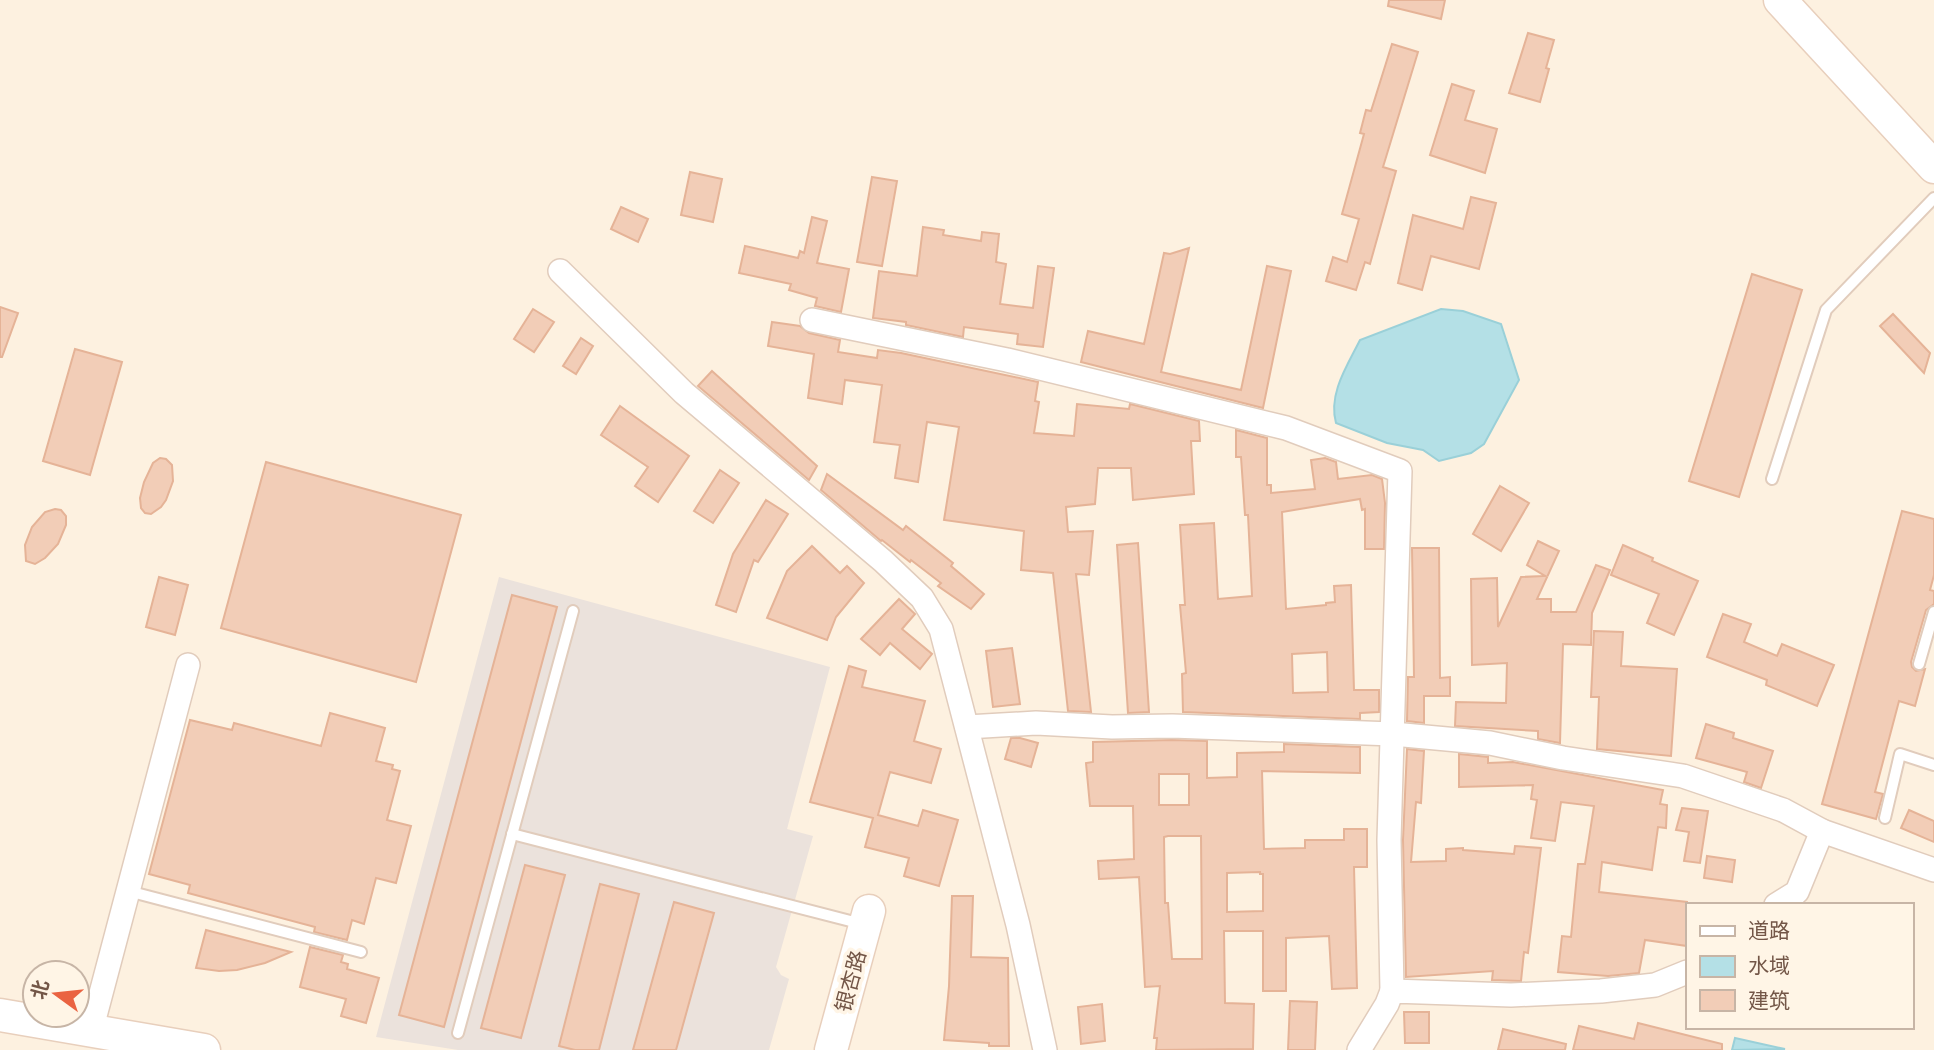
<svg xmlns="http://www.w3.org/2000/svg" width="1934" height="1050" viewBox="0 0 1934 1050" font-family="'Noto Sans','Noto Sans SC',sans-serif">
	<rect width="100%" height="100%" fill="#fdf1e0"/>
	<polygon fill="#ebe2dc" points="499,577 830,667 787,829 813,836 776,967 781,975 789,979 769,1050 458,1050 376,1037"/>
	<g fill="#b4e0e6" stroke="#9ad0d8" stroke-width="2">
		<path d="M1441 309 1463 311 1501 324 1519 380 1484 444 1471 453 1439 461 1423 450 1387 443 1336 423C1328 394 1347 366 1360 340Z"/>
		<polygon points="1735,1038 1785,1049 1732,1050"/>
	</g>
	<g fill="#f2cdb7" stroke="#e5b397" stroke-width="2" fill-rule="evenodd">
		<polygon points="1389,0 1445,0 1441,19 1388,6"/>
		<polygon points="1528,33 1554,40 1546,68 1549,69 1540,102 1509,93"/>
		<polygon points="1392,44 1418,52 1383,167 1396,171 1370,264 1365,262 1356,290 1326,281 1333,257 1347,262 1359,219 1342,214 1364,134 1360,133 1366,110 1371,111"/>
		<polygon points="1452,84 1474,91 1465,120 1497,129 1485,173 1430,155"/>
		<polygon points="690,172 722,179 713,222 681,215"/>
		<polygon points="872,177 897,181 882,266 857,262"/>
		<polygon points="1471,197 1496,203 1479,269 1431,256 1422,290 1398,283 1413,215 1463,229"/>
		<polygon points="621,207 648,219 638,242 611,229"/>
		<polygon points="812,217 827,221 817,263 849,269 841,312 815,306 817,298 789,290 791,284 739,273 745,246 798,258 800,251 804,253"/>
		<polygon points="923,227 944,230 943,235 981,241 982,232 999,234 996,262 1006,264 1000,304 1033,308 1038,266 1054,268 1043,347 1017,344 1018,334 964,327 963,337 906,325 906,322 873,318 879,271 917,276"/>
		<polygon points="1189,248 1161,372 1241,390 1267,266 1291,271 1263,408 1081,362 1088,331 1144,344 1164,253 1170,254"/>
		<polygon points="1752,274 1802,290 1739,497 1689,481"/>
		<polygon points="0,307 18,313 2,357 0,357"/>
		<polygon points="533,309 554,322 534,352 514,339"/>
		<polygon points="1893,314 1930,353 1924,373 1880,326"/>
		<polygon points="772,322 800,326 809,333 840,340 838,352 877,358 878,350 901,353 1038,382 1035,401 1039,402 1034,433 1074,436 1077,404 1129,409 1130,404 1199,421 1200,441 1191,441 1194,494 1133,500 1131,468 1098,468 1095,504 1066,507 1068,532 1093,531 1089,575 1076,574 1091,712 1068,711 1053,573 1021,570 1024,531 944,520 959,427 927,422 918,482 895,478 900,445 874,442 882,385 845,380 842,404 808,398 814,354 768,346"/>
		<polygon points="581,338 593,346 576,374 563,366"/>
		<polygon points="75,349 122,362 90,475 43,461"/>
		<polygon points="712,371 817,466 809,480 698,386"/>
		<polygon points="620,406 689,456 658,502 635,486 648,467 601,435"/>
		<path d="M1236 430 1267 438V485H1271V493L1315 489 1311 460 1325 458 1336 462 1338 479 1372 475 1382 479 1385 503 1384 549H1365V509L1362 510 1360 499 1282 512 1286 609 1326 605V603L1335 602 1334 586 1351 585 1354 690H1379V712L1360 713V719L1183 712 1182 674 1186 673 1180 605H1185L1180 525 1214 523 1218 599 1252 596 1248 515H1245L1241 457H1236ZM1327 652 1328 692 1293 693 1292 654Z"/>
		<polygon points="160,458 166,459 172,465 173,481 166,500 161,507 151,514 145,513 141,508 140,498 144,482 153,463"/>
		<polygon points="266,462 461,515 416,682 221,628"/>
		<polygon points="720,470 739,483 713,523 694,511"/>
		<polygon points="827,474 903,530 906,526 953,563 951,566 984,594 971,609 938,586 941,583 911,560 910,562 882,540 881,541 821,490"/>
		<polygon points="1500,486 1529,503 1501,551 1473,534"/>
		<polygon points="766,500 788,514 758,562 754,560 736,612 716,605 733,554"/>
		<polygon points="55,509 61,510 66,516 66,525 58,544 45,558 35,564 26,561 25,545 32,527 45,512"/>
		<polygon points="1902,511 1934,519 1934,575 1930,590 1934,591 1934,604 1926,610 1911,662 1912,667 1916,671 1925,669 1915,706 1899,701 1875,792 1883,794 1876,819 1822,804"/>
		<polygon points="1538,541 1559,551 1537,599 1551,599 1551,612 1576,612 1596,565 1610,570 1592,613 1591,645 1563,644 1560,743 1538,739 1538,731 1455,726 1456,702 1506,703 1507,663 1472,665 1471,579 1497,578 1498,627 1521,577 1545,576 1527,565"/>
		<polygon points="1138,543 1149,712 1128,713 1117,545"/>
		<polygon points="1623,545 1653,558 1652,561 1698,581 1674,635 1647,623 1659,594 1611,575"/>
		<polygon points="812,546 840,573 847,566 864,583 836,617 827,640 767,618 787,571"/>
		<polygon points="1412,548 1439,548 1440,678 1450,677 1450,696 1424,696 1424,723 1407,721 1408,677 1414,677"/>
		<polygon points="159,577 188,585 175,635 146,627"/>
		<polygon points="512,595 557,607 444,1027 399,1015"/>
		<polygon points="899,599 915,614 902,629 932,654 920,669 890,643 880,655 861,639"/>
		<polygon points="1723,614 1751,624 1744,642 1777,656 1782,644 1834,665 1817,706 1766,685 1767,680 1707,657"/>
		<polygon points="1594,631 1623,632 1621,666 1677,669 1671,756 1597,749 1599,697 1591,697"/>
		<polygon points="1012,648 1020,704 993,707 986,651"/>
		<polygon points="849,666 866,671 862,687 925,701 914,741 941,749 931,783 890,772 878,815 918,826 923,810 958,820 939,886 904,876 909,858 865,847 873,818 810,802"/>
		<polygon points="330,713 385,728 376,761 393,765 392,769 400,771 387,820 411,826 396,883 376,878 364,924 352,920 347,940 314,932 315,927 188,893 190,885 149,874 190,720 232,730 234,723 321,746"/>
		<polygon points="1706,724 1734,733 1733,738 1773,751 1761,788 1744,782 1747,772 1696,758"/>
		<polygon points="1011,738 1020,738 1038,743 1031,767 1005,759"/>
		<path d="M1172 740 1207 741V778L1237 777V753L1284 752V744L1360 747V773L1262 771 1264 849 1305 848V840H1344V829H1367V867H1354L1357 988 1332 989 1329 936 1286 938V991H1263V931H1224L1225 1003 1254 1004 1253 1049 1156 1050 1157 1038H1154L1160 986 1145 987 1139 877 1099 879 1098 861 1134 859 1133 806H1090L1086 763 1093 762V742ZM1159 774H1189V805H1159ZM1168 836H1201L1202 959H1172L1168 903H1165L1164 837ZM1260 872V874H1263V911L1227 912V873Z"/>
		<polygon points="1407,749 1424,751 1421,803 1416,802 1411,862 1446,861 1446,849 1463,848 1463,850 1514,854 1515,846 1541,848 1528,953 1524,952 1521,981 1492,980 1493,971 1406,977 1403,840"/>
		<polygon points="1459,754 1488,757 1488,763 1513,762 1663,790 1660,804 1667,805 1666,828 1658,827 1652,870 1602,862 1599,892 1687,902 1687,946 1645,940 1639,973 1608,976 1558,972 1562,936 1571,937 1578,864 1585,864 1594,806 1561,802 1555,841 1531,838 1537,800 1531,799 1533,785 1459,787"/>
		<polygon points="1682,808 1708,811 1700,863 1684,861 1689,832 1676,830"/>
		<polygon points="1909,810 1934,821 1934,842 1901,828"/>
		<polygon points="1707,856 1735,860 1732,882 1704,878"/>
		<polygon points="525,865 565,875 521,1038 481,1028"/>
		<polygon points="600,884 639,894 599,1050 575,1050 559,1046"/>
		<polygon points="952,896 973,896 971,957 1008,958 1009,1046 989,1046 989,1043 944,1040 949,986"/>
		<polygon points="674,902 714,913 676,1050 633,1050"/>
		<polygon points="206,930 291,952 265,963 237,970 219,971 196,968"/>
		<polygon points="310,947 343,955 341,962 348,964 347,969 379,978 366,1023 341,1016 346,999 300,987"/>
		<polygon points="1290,1001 1317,1002 1315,1050 1288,1050"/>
		<polygon points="1102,1004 1105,1041 1081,1044 1078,1007"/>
		<polygon points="1404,1012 1429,1012 1429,1043 1405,1043"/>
		<polygon points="1638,1023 1722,1044 1722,1050 1573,1050 1579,1026 1634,1039"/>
		<polygon points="1503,1029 1566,1044 1565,1050 1498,1050"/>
	</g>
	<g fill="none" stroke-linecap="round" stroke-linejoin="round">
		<g stroke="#e1ccbc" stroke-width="14">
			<g id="lane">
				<polyline points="1772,479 1826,310 1934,198"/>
				<polyline points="1919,664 1934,612"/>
				<polyline points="1885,818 1900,754 1934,765"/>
				<polyline points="512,834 862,924"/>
				<polyline points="128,891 361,952"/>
				<polyline points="458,1033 573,611"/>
			</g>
		</g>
		<g stroke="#e1ccbc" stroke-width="26">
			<g id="street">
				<polyline points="560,271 684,393 883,561 922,598 941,629 1018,925 1045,1050"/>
				<polyline points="812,320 1007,360 1286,428 1400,471 1389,840 1392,991"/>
				<polyline points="967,727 1036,723 1112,727 1172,726 1393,734 1490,743 1563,758 1683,776 1783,810 1822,831"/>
				<polyline points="1776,905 1797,892 1822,831 1934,870"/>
				<polyline points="91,1031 188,665"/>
				<polyline points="1359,1050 1387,1004 1392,991 1511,995 1601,991 1655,985 1687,972"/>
			</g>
		</g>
		<g stroke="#e8cfbc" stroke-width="35">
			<g id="secondary">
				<polyline points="1780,0 1934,167"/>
				<polyline points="0,1015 204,1050"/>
				<polyline points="831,1050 869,911"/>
			</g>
		</g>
		<use href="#lane" stroke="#fff" stroke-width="10"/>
		<use href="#street" stroke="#fff" stroke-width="23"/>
		<use href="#secondary" stroke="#fff" stroke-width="32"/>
	</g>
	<g text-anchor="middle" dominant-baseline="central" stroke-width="7" stroke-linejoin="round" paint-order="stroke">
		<g font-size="21" fill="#735647" stroke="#fff5e6">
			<text transform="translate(850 981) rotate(-75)">银杏路</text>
		</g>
	</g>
	<rect x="1686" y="903" width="228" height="126" fill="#fff5e6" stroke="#c7b5a6" stroke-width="2"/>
	<rect x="1700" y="926" width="35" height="10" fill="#ffffff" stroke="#c7b5a6" stroke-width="2"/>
	<text x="1748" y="938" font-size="21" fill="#735647">道路</text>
	<rect x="1700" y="956" width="35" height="21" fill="#b4e0e6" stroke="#c7b5a6" stroke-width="2"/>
	<text x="1748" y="973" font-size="21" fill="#735647">水域</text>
	<rect x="1700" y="990" width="35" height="21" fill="#f2cdb7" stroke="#c7b5a6" stroke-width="2"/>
	<text x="1748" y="1008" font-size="21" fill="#735647">建筑</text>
	<g transform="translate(56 994) rotate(285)"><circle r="33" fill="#fff5e6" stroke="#c7b5a6" stroke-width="2"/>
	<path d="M0-5L12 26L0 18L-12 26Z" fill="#ea6341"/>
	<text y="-10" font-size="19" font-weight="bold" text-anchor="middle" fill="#735647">北</text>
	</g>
</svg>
